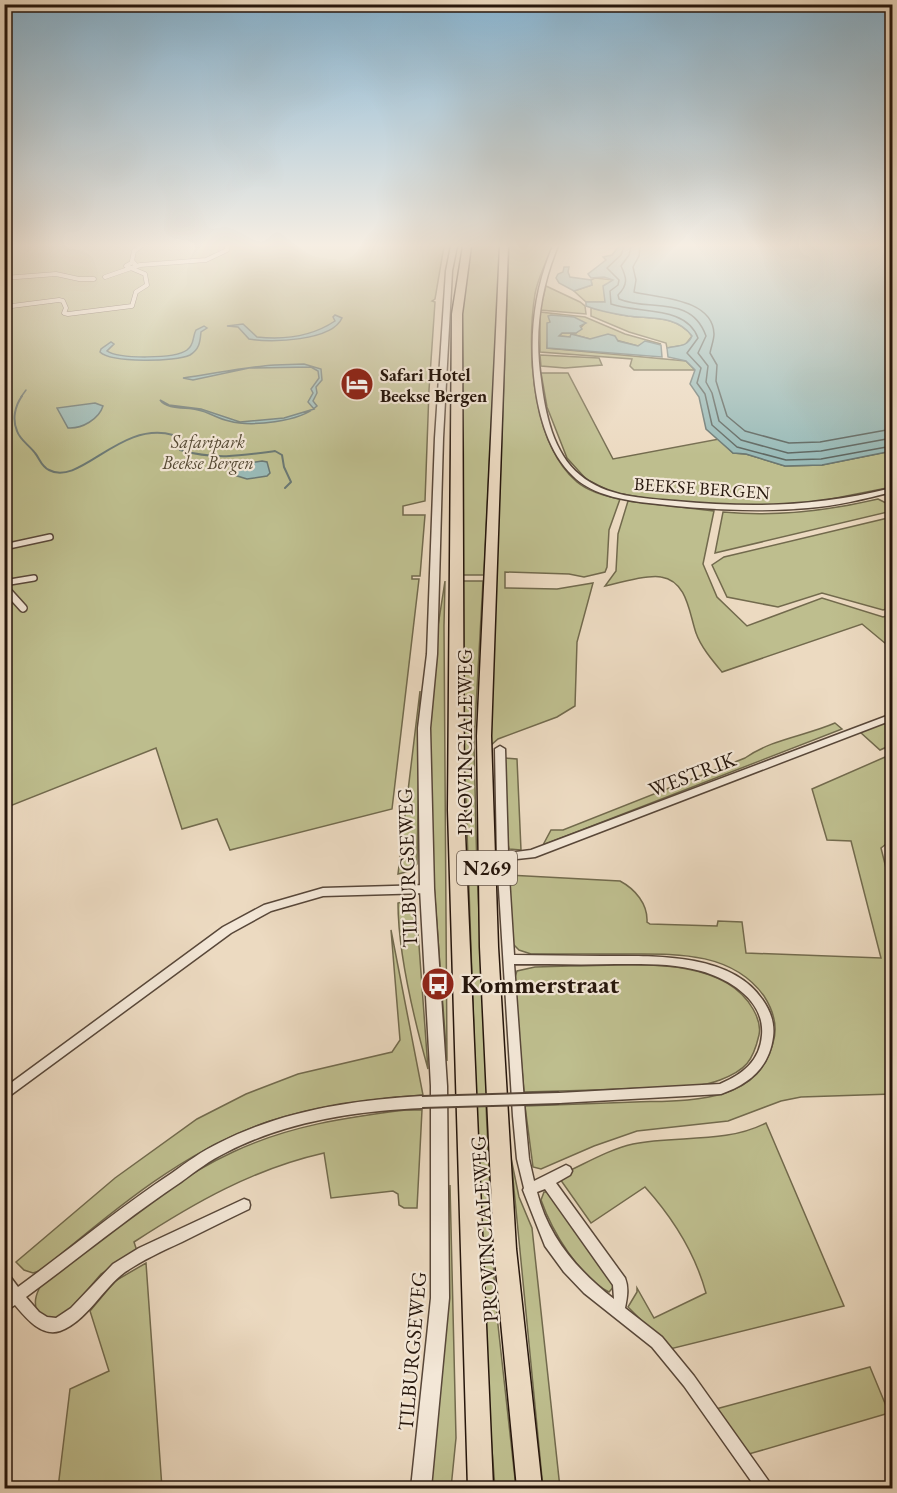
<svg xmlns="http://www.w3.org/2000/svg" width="897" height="1493" viewBox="0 0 897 1493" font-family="'EB Garamond',serif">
	<rect width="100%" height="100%" fill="#ecdac1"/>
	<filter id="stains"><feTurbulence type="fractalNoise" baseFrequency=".00333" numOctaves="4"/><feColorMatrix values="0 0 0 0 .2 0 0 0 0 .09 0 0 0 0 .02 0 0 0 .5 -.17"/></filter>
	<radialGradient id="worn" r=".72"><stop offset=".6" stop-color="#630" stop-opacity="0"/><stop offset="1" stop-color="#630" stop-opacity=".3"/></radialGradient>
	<g fill="#bebe8e" stroke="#726a4d" stroke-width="1.5">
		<polygon points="4,246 444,246 435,299 432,301 435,302 429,390 425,501 403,506 403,515 425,515 420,576 412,576 412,579 419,579 392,809 230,850 217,819 182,829 156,748 5,808"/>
		<polygon points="471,246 500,246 484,575 461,575 462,313 466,270"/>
		<path d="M509 246H553C546 261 538 278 535 294 526 349 532 443 577 482 589 492 604 496 620 499L609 530 607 567 605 572 584 577 569 574 505 572V588L557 589 593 583 577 642 575 706 557 717 498 739 490 746Z"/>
		<polygon points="595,278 614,280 606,286 605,302 586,302 574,291 592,285 591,280"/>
		<polygon points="546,286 580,302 585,306 586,314 540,310"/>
		<path d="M591 308C603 310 615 314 628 316 651 319 677 315 692 336L685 345 667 348 666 343 629 332 591 316Z"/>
		<polygon points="540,312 585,317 625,334 661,344 648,341 638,346 616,340 590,339 572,334 570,337 559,336 562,333 576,333 584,324 550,319 547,348 686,361 695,370 634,370 630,366 632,359 540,352"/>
		<polygon points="540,355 599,358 602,365 565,368 541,366"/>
		<polygon points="541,373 568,373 613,459 719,439 733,453 746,454 785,466 822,465 892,451 892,487 826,500 759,508 656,500 611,492 586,479 567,458 547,407"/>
		<path d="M878 499 892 506V511L715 553 723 512C776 517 827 511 878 499Z"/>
		<path d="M628 501 714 511 703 564 717 597 747 626 822 598 883 617 892 614V649L862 624 722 672C712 660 701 647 696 633 689 612 687 581 661 577 648 574 618 583 605 586L616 571 618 534Z"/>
		<polygon points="892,517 892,607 883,610 822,593 778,607 727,597 712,565 724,557"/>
		<polygon points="445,581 444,626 447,1061 431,844 429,721 436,639"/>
		<polygon points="461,581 483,581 474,743 477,873 488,1093 486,1106 495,1298 516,1488 495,1488 480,1295 474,1107 476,1094 460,625"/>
		<polygon points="420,691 417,864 410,871 398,874"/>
		<polygon points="892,719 892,749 889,746 880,750 860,732"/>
		<path d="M835 723 842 729 543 845 551 830H563L745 758C772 739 805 736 835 723Z"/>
		<path d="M892 754V849L890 841 881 848 892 892V1094L801 1097 781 1101 728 1121 637 1131 594 1146 541 1169 533 1167 525 1106C562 1105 598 1103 635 1102 664 1101 696 1102 725 1093 751 1084 766 1069 773 1043 778 1027 773 1010 764 996 731 950 672 954 622 954 592 954 561 954 531 954L519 950 513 944 508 875 620 881C635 889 648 904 647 922L650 924 717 926 718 921 742 922 746 953 881 958 851 841 827 840 812 789Z"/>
		<polygon points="505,758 517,759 521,850 509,849 508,844"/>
		<path d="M402 902 408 905 417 918 428 1069C414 1019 398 955 398 903Z"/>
		<path d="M391 930 423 1095C372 1099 319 1105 270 1121 185 1149 110 1213 42 1270L33 1273 24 1270 16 1262 115 1178 197 1119 246 1094 298 1074 392 1052 400 1040Z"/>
		<path d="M570 966C625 966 722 953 753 1009 757 1016 761 1026 759 1035 753 1061 746 1070 720 1080 697 1089 667 1087 643 1088 603 1090 564 1091 524 1092L514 980 517 971 535 967Z"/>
		<path d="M406 1110H422L417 1208H404L399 1205 398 1194 393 1191 331 1198 324 1153C253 1169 194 1203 134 1242L137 1251 101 1274 70 1310 60 1317 52 1319 37 1314C34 1302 35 1296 41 1285 103 1240 163 1184 233 1152 288 1126 347 1117 406 1110Z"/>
		<path d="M766 1123 844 1306 670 1349 628 1307 637 1292V1288L654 1318 706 1293C695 1253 673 1218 645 1187L591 1223 560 1179V1175C585 1164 607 1150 633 1144 677 1135 725 1144 766 1123Z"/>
		<polygon points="511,1158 519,1197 532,1228 560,1488 543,1488"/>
		<polygon points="450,1185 456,1438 451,1488 430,1488 444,1322"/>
		<path d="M544 1192H548L617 1283 609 1292C579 1277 552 1231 541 1200Z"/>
		<polygon points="146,1263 162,1488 58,1488 70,1389 109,1371 90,1311 115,1281"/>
		<polygon points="870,1367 889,1413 749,1454 716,1409"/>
	</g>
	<g fill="#99bab7" stroke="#6b7873" stroke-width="1.5">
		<path d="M619 246H892V451L822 465 785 466 746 454 733 453 706 429 699 397 690 384 695 370 686 361 668 357 667 348C677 345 687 348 692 336 677 315 651 319 628 316 615 314 599 311 586 306V302H605L603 286 613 280 604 277 591 278 588 274 606 260 603 257 612 255Z"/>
		<polygon points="564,267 569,267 568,272 570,277 591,280 592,285 574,291 559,283 556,278 558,274 563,272"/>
		<path d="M335 315 342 318C332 341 271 343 249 339L238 327 227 326 243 324 257 337C285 340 311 337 335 321L333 317Z"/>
		<polygon points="551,315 574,317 586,323 580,326 582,329 576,333 562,333 559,336 570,337 571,334 590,339 608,334 615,336 618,341 638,346 645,341 661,345 662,357 547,348 547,323 550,322 548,316"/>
		<path d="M204 326 207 328 201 332C200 341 200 349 190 355 176 362 111 363 100 352L101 349 111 342 114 344 107 351C119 359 175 359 187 350 195 344 192 337 196 330Z"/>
		<path d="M275 365 304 364 321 369 322 380 316 387 317 393 313 401 317 406C300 422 251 427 229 421 218 419 209 412 198 410 187 407 167 410 160 400L169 405 201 409 240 422 284 418 314 409 308 402 313 393 311 389 319 378 318 371 311 367 249 368 193 380 183 378C213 374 244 367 275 365Z"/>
		<path d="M95 403 103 406C99 419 82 429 68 428L57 408Z"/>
		<polygon points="262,461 267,462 270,473 267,476 247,479 234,475 242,464"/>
	</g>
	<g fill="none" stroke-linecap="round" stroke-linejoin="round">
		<g stroke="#606862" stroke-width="1.5">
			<path d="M624 246 621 255 607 268 619 280 618 285 610 291 611 304C639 314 686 305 698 338L687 353 701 368 697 383 705 394 712 425 737 447 786 460 821 459 892 446"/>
			<path d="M631 246 629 255 621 266C627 278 628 285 618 295L619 299C649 312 691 294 706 336L698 353 708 366 706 382 712 393 719 421 741 440 788 453 821 451 892 438"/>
			<path d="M640 246 639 256 633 267 636 280 634 292C657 298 713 298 714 334 714 340 711 347 710 353L717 365 716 381 727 416 745 431 789 443 820 442 892 429"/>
		</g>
		<polyline stroke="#6b7873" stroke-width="1.5" points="21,397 26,390"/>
		<path stroke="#6b7873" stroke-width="2" d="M22 396C15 406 12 419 17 431 20 440 29 445 35 453 40 459 41 466 49 470 80 487 120 420 173 435L180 450C215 460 240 456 275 451L282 455 284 467 291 482 285 488"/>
		<g stroke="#584739" stroke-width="5">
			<g id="pedestrian-far2">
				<polyline points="135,264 132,261 134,251 141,246"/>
				<polyline points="105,277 140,265 206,260 227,250 227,246"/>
				<polyline points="4,278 56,274 79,279 94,279"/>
				<polyline points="4,307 59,300 63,301 66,308 64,313 68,314 132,306 136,292 147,285 145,274 126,266 133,262"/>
			</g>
		</g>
		<g stroke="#584739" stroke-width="8">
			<g id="pedestrian-far1">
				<polyline points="4,547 50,537"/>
				<polyline points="4,583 34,578"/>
			</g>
		</g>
		<g stroke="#584739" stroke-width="10">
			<polyline id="pedestrian" points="4,587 23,608"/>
		</g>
		<g stroke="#584739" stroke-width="3">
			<g id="minor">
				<path d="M553 246H558C540 289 534 334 541 380 545 413 553 453 580 475 606 497 642 498 675 501 753 508 815 507 892 488V492C864 499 836 506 808 508 763 512 720 510 676 506 652 503 627 502 604 494 592 490 581 484 573 476 549 453 539 416 535 385 529 337 534 290 553 246Z"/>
				<path d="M892 714V720L535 857 508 860 514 955C543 955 572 956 601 956 651 956 730 952 762 999 770 1010 775 1023 773 1037 769 1068 749 1084 721 1094L559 1103 555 1102 553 1098 555 1094 559 1093 720 1084C743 1074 760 1061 762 1035 765 1001 730 979 701 971 673 963 643 964 615 964 581 965 548 964 514 964L525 1116 529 1159 534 1181 566 1165 570 1167 572 1171 570 1175 556 1183 625 1278C629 1288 627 1298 625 1308L662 1337 694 1376 770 1483 773 1488H756L684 1386 652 1347 584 1293 564 1272 545 1246 523 1190 524 1188 517 1159 513 1116 497 857 495 749 500 746 505 749 508 853 531 850ZM545 1189 613 1285 614 1299C578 1271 548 1237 537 1192Z"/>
				<polygon points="427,885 431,886 432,889 431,892 427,893 323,896 271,911 231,933 4,1100 4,1088 223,927 264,905 323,888"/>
				<path d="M422 1096 426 1098 428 1102 426 1106 422 1108C356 1111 287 1121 227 1152 210 1160 196 1171 181 1182 127 1218 78 1259 26 1297L39 1312 47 1317 56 1318 71 1308 113 1264 139 1248 244 1199 249 1201 250 1205 249 1209C226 1220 204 1231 182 1242 162 1251 143 1260 125 1272 103 1288 86 1322 60 1331 41 1337 26 1318 15 1305L4 1312V1296L7 1294 4 1291V1273L9 1275 18 1287C70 1249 119 1208 172 1173 187 1162 202 1151 219 1143 282 1111 352 1100 422 1096Z"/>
			</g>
		</g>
		<g stroke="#584739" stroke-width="3">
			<polygon id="tertiary" points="451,246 457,246 452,271 443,438 437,654 430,728 434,889 447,1086 449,1298 431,1488 411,1488 431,1298 431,1086 420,889 418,728 427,654 435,438 446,271"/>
		</g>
		<g stroke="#26160c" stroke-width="3">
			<g id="trunk">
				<polygon points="463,246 471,246 462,314 464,810 493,1488 468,1488 448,810 452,314"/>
				<polygon points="500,246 508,246 491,736 498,947 516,1249 542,1488 517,1488 494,1249 480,947 477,736"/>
			</g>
		</g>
		<use href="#pedestrian-far2" stroke="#f3e7d7" stroke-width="4"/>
		<use href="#pedestrian-far1" stroke="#f3e7d7" stroke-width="5"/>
		<use href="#pedestrian" stroke="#f3e7d7" stroke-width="7"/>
		<use href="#minor" fill="#f3e7d7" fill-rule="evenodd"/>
		<use href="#tertiary" fill="#f3e7d7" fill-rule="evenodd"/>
		<use href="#trunk" fill="#ecdac1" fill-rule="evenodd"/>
		<g stroke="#584739" stroke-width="14" stroke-linecap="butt">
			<polyline id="minor-bridge" points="422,1102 559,1098"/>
		</g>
		<use href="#minor-bridge" stroke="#f3e7d7" stroke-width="10"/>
	</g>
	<linearGradient id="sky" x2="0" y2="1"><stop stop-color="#88b6d4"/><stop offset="0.54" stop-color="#f6eee3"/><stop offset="1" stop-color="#f6eee3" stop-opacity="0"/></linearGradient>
	<rect width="897" height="455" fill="url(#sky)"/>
	<defs>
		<g id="hotel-disc" transform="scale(1.725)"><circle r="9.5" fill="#8f2418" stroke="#f3e7d7"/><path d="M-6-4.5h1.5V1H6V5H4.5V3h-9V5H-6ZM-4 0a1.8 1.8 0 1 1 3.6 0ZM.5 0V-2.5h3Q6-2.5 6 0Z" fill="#fff"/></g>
		<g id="bus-disc" transform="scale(1.725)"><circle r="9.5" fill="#8f2418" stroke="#f3e7d7"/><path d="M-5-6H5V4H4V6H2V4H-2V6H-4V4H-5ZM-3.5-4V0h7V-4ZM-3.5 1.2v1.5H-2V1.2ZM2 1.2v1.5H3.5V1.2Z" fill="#fff"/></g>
	</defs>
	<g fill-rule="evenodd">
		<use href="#hotel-disc" x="357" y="384"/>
		<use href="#bus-disc" x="438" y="984"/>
	</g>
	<g text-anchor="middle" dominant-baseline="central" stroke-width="4.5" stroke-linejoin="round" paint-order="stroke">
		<g font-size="18" font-weight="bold" fill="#26160c" stroke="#f3e7d7" text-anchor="start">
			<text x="380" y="374">Safari Hotel<tspan x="380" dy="21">Beekse Bergen</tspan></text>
		</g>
		<g font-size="18" font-style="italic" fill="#544833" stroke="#f3e7d7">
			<text x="208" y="441">Safaripark<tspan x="208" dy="21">Beekse Bergen</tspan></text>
		</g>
		<g font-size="18" fill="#26160c" stroke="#f3e7d7">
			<text transform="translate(702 488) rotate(4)">BEEKSE BERGEN</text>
		</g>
		<rect fill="#f3e7d7" stroke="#645549" stroke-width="1.5" x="457" y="851" width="60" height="34" rx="4.5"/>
		<g font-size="20" font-weight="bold" fill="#26160c">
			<text x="487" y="868">N269</text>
		</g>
		<g font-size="21" fill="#26160c" stroke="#f3e7d7">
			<text transform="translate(464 742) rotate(-90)">PROVINCIALEWEG</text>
			<text transform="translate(692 774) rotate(-21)">WESTRIK</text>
			<text transform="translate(407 868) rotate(-92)">TILBURGSEWEG</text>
			<text transform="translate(484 1229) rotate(-94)">PROVINCIALEWEG</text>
			<text transform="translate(412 1351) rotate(-85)">TILBURGSEWEG</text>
		</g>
		<g font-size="26" font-weight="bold" fill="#26160c" stroke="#f3e7d7" text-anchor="start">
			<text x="461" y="984">Kommerstraat</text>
		</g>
	</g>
	<rect width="897" height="1493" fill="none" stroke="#ecdac1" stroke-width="24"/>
	<rect x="6" y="6" width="885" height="1481" fill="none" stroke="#26160c" stroke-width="3"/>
	<rect x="12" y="12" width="873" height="1469" fill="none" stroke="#26160c" stroke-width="1.5"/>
	<rect width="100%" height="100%" filter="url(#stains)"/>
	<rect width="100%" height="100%" fill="url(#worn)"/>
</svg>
